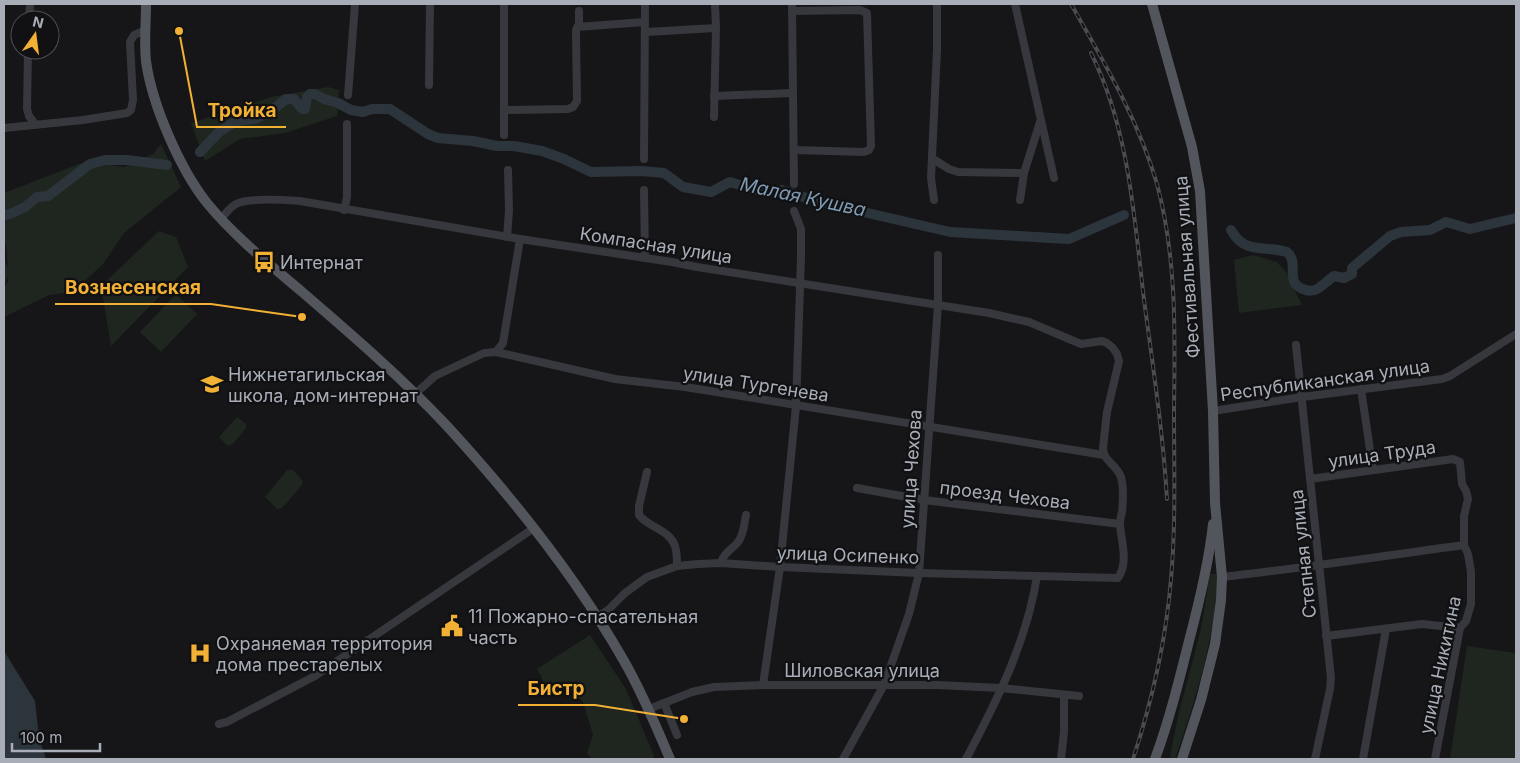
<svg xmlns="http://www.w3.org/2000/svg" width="1520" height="763" viewBox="0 0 1520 763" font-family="Inter,sans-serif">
	<rect width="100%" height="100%" fill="#161618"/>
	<g fill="#1e261f">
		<polygon points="328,87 339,90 337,116 285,133 240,139 205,161 191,123 271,97"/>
		<polygon points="161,144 181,187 124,233 103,264 73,292 49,295 4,317 4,288 8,281 8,278 4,282 4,260 8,267 6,244 4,243 4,193 84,162 124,167 153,154"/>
		<polygon points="159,231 176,237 188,267 111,346 101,286"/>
		<polygon points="1253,255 1277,262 1286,272 1302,305 1239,313 1234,260"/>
		<polygon points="176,294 197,314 161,352 140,332"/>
		<polygon points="237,417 246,424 246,428 233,444 227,446 219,437"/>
		<polygon points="287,470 293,470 303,481 302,485 282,508 277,509 265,497"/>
		<path d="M1210 574H1218C1216 635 1195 702 1175 759H1172L1170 757 1178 716 1201 629Z"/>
		<polygon points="590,635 626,689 654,756 653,759 592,759 587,753 593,735 583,702 566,684 544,682 537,669"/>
		<polygon points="1467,646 1516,653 1516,759 1450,759"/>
	</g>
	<polygon fill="#2c353c" points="4,651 35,701 39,738 46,759 4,759"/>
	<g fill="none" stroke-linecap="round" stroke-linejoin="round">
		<g stroke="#2c353c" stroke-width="10">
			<polyline points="200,152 219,132 236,121 255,119 270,112 286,99 294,99 302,109 305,109 307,97 310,94 315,94 324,99 338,103 351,110 363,112 372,109 390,109 428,134 438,138 473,141 497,146 514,146 542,151 564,159 591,172 641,171 664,173 683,187 711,192 730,182 766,193 781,190 820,202 950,232 1069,239 1124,215"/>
			<polyline points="4,215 10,214 25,207 37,197 48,196 90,164 105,160 127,160 167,165"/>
			<path d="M1231 230C1245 255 1264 245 1287 252 1300 263 1284 282 1303 289 1307 291 1311 291 1315 290 1322 287 1328 280 1334 276L1344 278 1352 274V268L1390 236 1401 232 1430 230 1446 222 1470 229 1516 218"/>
		</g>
		<g stroke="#37383d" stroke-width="8">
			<polyline points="504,4 504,135"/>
			<polyline points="792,4 794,184"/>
			<polyline points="1015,4 1054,178"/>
			<polyline points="579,11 579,26"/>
			<polyline points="792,11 860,10 867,13 871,146 869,150 864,152 795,150"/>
			<polyline points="29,20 30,4"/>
			<polyline points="646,32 716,28"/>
			<polyline points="28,50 27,109 29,116 35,124"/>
			<polyline points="429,85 430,4"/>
			<polyline points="348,95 355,4"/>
			<polyline points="714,96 793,93"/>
			<polyline points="504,110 568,109 573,107 577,101 576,31 577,27 645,22"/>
			<polyline points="714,117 716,28 715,4"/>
			<polyline points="4,128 83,120 127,113 131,110 133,100 130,42 134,35 146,30"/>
			<polyline points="644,159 645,4"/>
			<polyline points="933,159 949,169 958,172 1024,173 1040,122"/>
			<polyline points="644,190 645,258"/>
			<polyline points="934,200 931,178 937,50 937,4"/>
			<polyline points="1020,200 1024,173"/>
			<polyline points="344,210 347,197 347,124"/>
			<path d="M222 218C226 213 230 207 236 204 249 197 286 200 300 201L520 239 672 262 697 267 989 313 1029 322 1081 344 1102 341 1107 343 1113 348 1117 354 1119 361 1107 412 1103 448C1103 461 1117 465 1121 477 1124 488 1123 502 1122 512 1121 516 1120 520 1120 524 1121 541 1129 562 1118 578L919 573 780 567 721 563 698 564 677 566 647 577 625 593 608 610 597 617"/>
			<polyline points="507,237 509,211 508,170"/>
			<polyline points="1296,345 1331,678 1330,689 1315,759"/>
			<polyline points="496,352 503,343 520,239"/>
			<polyline points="1361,389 1373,470"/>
			<polyline points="415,394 435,376 484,353 496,352 615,379 685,387 1104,455"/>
			<polyline points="1213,411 1302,397 1442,379 1450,376 1516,334"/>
			<path d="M647 472 639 506V515C649 528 669 529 675 546 677 552 677 559 677 566"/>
			<polyline points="1310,479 1453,459 1460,462 1462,484 1466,491 1468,499 1464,516 1464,545 1468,554 1471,572 1471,604 1466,621 1460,628 1435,759"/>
			<polyline points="857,488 924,500 1120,524"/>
			<path d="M721 563C723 553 733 549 738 542 744 534 744 524 746 515"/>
			<path d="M1222 577C1303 568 1384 556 1464 545"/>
			<polyline points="1326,636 1422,624 1460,628"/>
			<polyline points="763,685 780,567 796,406 801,257 801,229 794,211"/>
			<polyline points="664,703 677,735"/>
			<polyline points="649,709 692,692 714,687 763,685 937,685 1001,688 1079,696"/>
			<polyline points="219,724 227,722 315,676 534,528"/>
			<polyline points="843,759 884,685 909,614 919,573 938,305 938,255"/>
			<path d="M966 759C997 701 1027 641 1037 576"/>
			<polyline points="1061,759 1064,732 1064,695"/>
			<polyline points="1363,759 1386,629"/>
		</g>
		<g stroke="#53555c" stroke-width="10">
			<path d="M146 4C146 23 144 42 146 61 152 105 180 169 207 203 234 236 269 264 301 291 351 334 402 378 447 426 513 498 575 575 624 661 642 692 656 726 670 759"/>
			<polyline points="1152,4 1192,147 1200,191 1213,411 1215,503 1222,577 1221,600 1215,644 1201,700 1182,759"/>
			<path d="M1155 759C1169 721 1179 681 1189 641 1199 603 1209 563 1213 524"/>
		</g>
		<g stroke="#4a4c52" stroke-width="4">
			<g id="rail">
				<path d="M1071 4C1104 62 1138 119 1157 184 1177 259 1175 334 1174 410 1174 466 1176 523 1171 579 1166 641 1152 701 1133 759"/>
				<path d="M1091 53C1129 129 1134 216 1144 300 1153 366 1163 433 1167 499"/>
			</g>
		</g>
		<use href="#rail" stroke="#111113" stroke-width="2" stroke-dasharray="5.5" stroke-linecap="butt"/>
	</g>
	<defs>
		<g id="bus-bare" transform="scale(1.725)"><path d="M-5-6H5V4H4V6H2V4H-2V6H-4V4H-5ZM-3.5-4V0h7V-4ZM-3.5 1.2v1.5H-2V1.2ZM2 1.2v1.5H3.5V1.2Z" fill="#f2b134" stroke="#111113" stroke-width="2.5" paint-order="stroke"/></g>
		<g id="school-bare" transform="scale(1.725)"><path d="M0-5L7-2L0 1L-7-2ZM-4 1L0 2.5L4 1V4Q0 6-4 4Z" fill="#f2b134" stroke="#111113" stroke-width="2.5" paint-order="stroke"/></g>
		<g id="civic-bare" transform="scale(1.725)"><path d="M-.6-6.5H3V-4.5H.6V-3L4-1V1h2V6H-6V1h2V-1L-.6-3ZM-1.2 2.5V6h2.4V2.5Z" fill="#f2b134" stroke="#111113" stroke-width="2.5" paint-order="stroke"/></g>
		<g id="hospital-bare" transform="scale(1.725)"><path d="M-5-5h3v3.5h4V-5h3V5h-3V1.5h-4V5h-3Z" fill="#f2b134" stroke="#111113" stroke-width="2.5" paint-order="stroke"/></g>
	</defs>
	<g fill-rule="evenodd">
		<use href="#bus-bare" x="264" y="262"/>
		<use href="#school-bare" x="212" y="384"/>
		<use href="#civic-bare" x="452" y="626"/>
		<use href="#hospital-bare" x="200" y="653"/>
	</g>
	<g text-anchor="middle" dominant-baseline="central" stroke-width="4.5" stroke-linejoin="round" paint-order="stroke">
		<g font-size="18" fill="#a8adb8" stroke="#111113">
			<text transform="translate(656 245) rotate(9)">Компасная улица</text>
			<text transform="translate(1187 267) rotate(-94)">Фестивальная улица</text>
			<text transform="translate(1325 380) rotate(-8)">Республиканская улица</text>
			<text transform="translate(756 384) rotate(9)">улица Тургенева</text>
			<text transform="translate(1382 454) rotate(-8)">улица Труда</text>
			<text transform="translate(911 469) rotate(-86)">улица Чехова</text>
			<text transform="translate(1005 495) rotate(7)">проезд Чехова</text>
			<text transform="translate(1303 554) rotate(-96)">Степная улица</text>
			<text transform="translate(848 555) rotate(2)">улица Осипенко</text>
			<text transform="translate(1440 665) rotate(-78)">улица Никитина</text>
			<text x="862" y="670">Шиловская улица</text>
		</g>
		<g font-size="18" fill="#a8adb8" stroke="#111113" text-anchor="start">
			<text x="280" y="262">Интернат</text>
			<text x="228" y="374">Нижнетагильская<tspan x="228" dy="21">школа, дом-интернат</tspan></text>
			<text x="468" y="616">11 Пожарно-спасательная<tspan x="468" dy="21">часть</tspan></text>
			<text x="216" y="643">Охраняемая территория<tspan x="216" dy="21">дома престарелых</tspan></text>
		</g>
		<g font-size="19" font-style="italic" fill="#7f9bb3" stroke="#111113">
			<text transform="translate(803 197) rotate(12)">Малая Кушва</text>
		</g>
	</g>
	<path fill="none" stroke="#f2b134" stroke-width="2" d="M179 31L197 127H286M302 317L211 304H55M684 719L595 705H518"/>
	<g fill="#f2b134" stroke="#111113" stroke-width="2">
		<circle cx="179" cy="31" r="5"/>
		<circle cx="302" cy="317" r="5"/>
		<circle cx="684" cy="719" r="5"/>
	</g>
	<g font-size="19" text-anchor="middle" font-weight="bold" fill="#f2b134" stroke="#111113" stroke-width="4.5" stroke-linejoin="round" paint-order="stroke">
		<text x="242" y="117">Тройка</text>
		<text x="133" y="294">Вознесенская</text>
		<text x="556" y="695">Бистр</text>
	</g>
	<rect width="1520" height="763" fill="none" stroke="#a8adb8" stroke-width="10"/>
	<g transform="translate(35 35) rotate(14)"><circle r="24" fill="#111113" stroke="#4d4f55"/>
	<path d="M0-4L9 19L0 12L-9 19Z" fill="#f2b134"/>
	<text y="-8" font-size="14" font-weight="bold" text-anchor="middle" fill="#a8adb8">N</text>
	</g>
	<path d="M12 743v8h88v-8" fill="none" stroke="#a8adb8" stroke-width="2.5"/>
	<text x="20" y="743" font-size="15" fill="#a8adb8" stroke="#111113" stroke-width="4" paint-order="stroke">100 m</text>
</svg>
